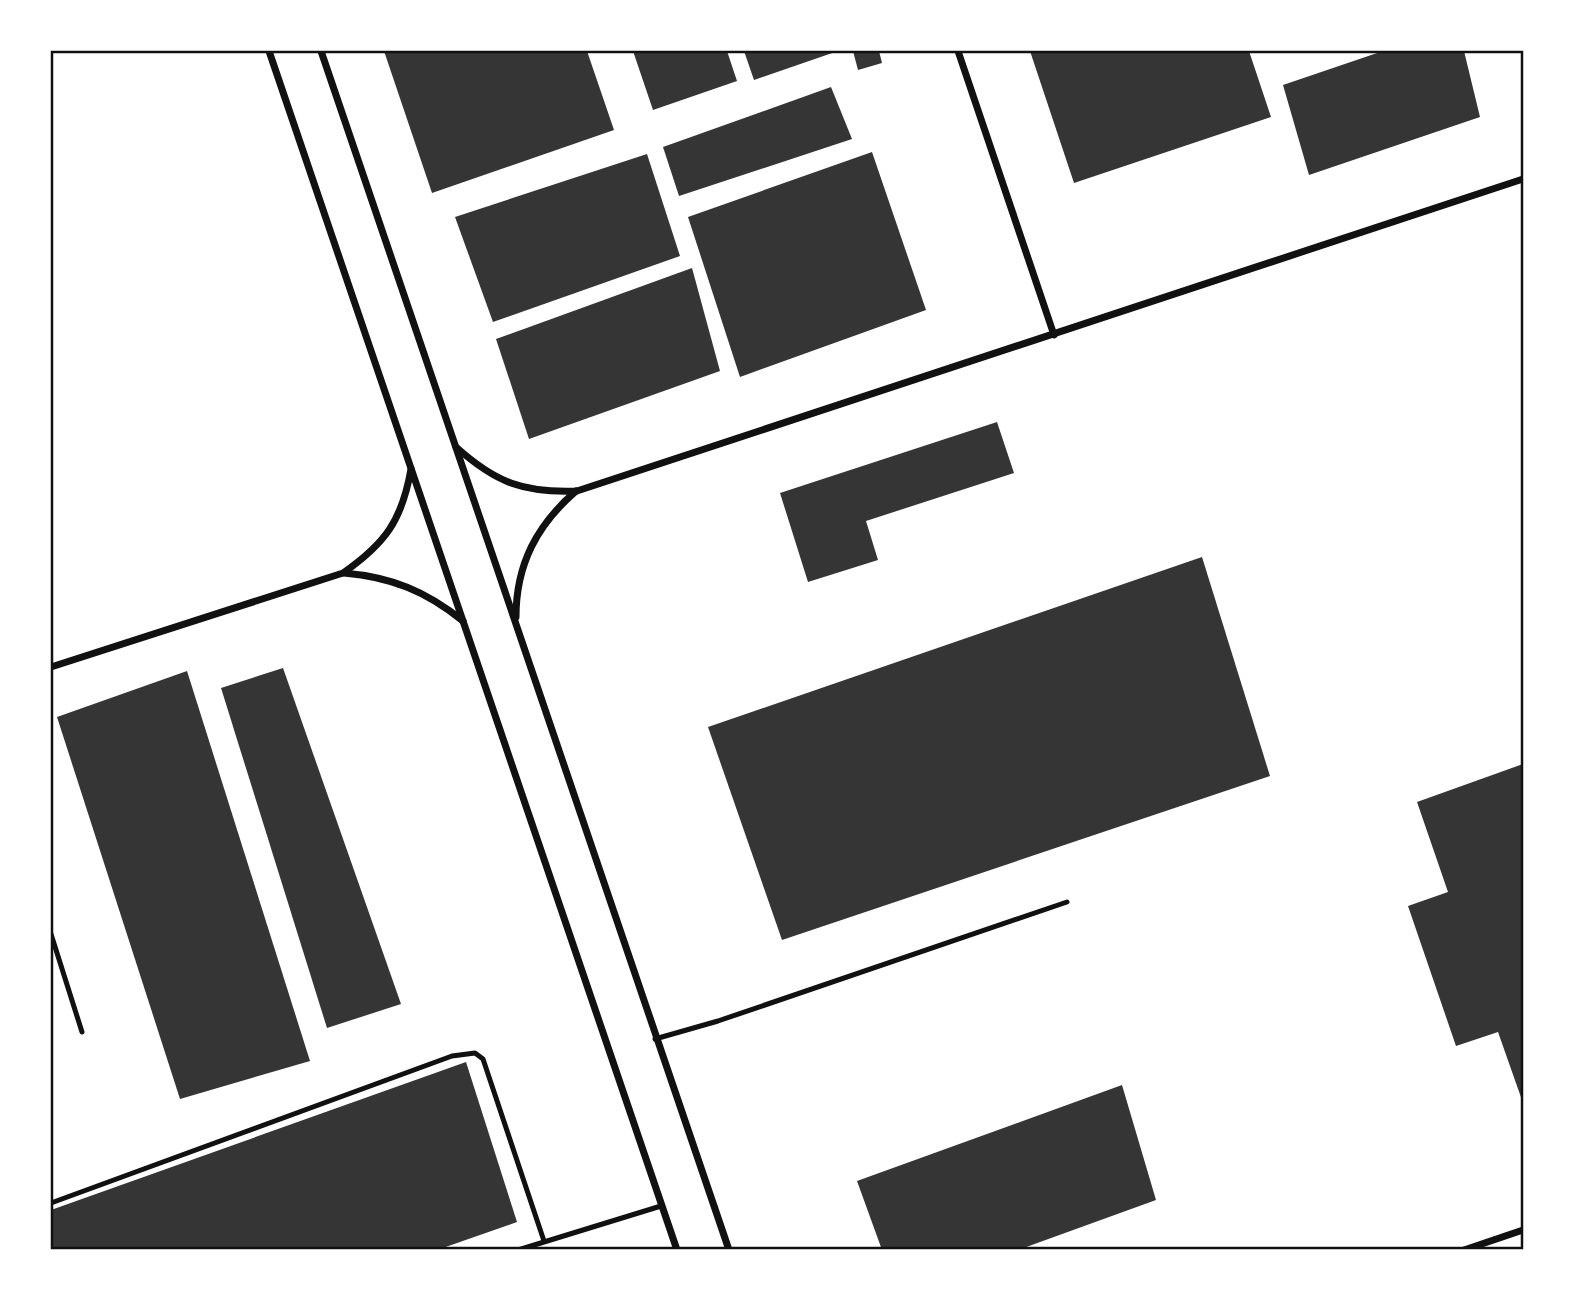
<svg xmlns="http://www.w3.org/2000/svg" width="1574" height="1301" viewBox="0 0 1574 1301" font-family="'Alegreya Sans',sans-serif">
	<rect width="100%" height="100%" fill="#fff"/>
	<g fill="#353535">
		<polygon points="384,51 587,51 614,130 432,193"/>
		<polygon points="633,51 727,51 737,81 653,110"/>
		<polygon points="744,51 838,51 754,80"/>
		<polygon points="853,51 879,51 882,63 858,70"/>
		<polygon points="1030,51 1249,51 1271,117 1074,183"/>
		<polygon points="1383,51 1464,51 1480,117 1309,175 1283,85"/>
		<polygon points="831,87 852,139 679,196 663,147"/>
		<polygon points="872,152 926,310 740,377 688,217"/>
		<polygon points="647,154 680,256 493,322 455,217"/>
		<polygon points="692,268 720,371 529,439 496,339"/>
		<polygon points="997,422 1014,473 866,521 878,560 808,582 780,493"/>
		<polygon points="1202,557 1270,776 782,940 708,727"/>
		<polygon points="283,668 401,1004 327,1028 221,688"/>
		<polygon points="187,671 310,1061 180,1099 57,717"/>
		<polygon points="1523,764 1523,1103 1498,1032 1456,1046 1408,906 1448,892 1417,802"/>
		<polygon points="466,1062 517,1222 437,1250 51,1250 51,1210"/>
		<polygon points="1122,1085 1156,1200 1018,1250 882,1250 857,1181"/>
	</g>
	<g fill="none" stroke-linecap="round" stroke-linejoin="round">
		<g stroke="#111" stroke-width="5">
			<polyline points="51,934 82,1032"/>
			<polyline points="655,1039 718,1021 1067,902"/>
			<polyline points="51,1203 452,1056 475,1053 483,1059 487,1071 544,1241"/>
			<polyline points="518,1250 661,1206"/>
		</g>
		<g stroke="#111" stroke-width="7">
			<polyline points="269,51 677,1250"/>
			<polyline points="321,51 729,1250"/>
			<polyline points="958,51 1054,335"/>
			<path d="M456 447C496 483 524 493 577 491L1523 179"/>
			<path d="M344 573C391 577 426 591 463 621"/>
			<path d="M516 617C516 564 537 525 576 491"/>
			<path d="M51 667 343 573C386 543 402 520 411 469"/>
			<polyline points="1464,1250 1523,1230"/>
		</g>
	</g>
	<rect width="1574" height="1301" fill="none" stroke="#ffffff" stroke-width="105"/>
	<rect x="52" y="52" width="1470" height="1196" fill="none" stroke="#111" stroke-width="2.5"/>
</svg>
